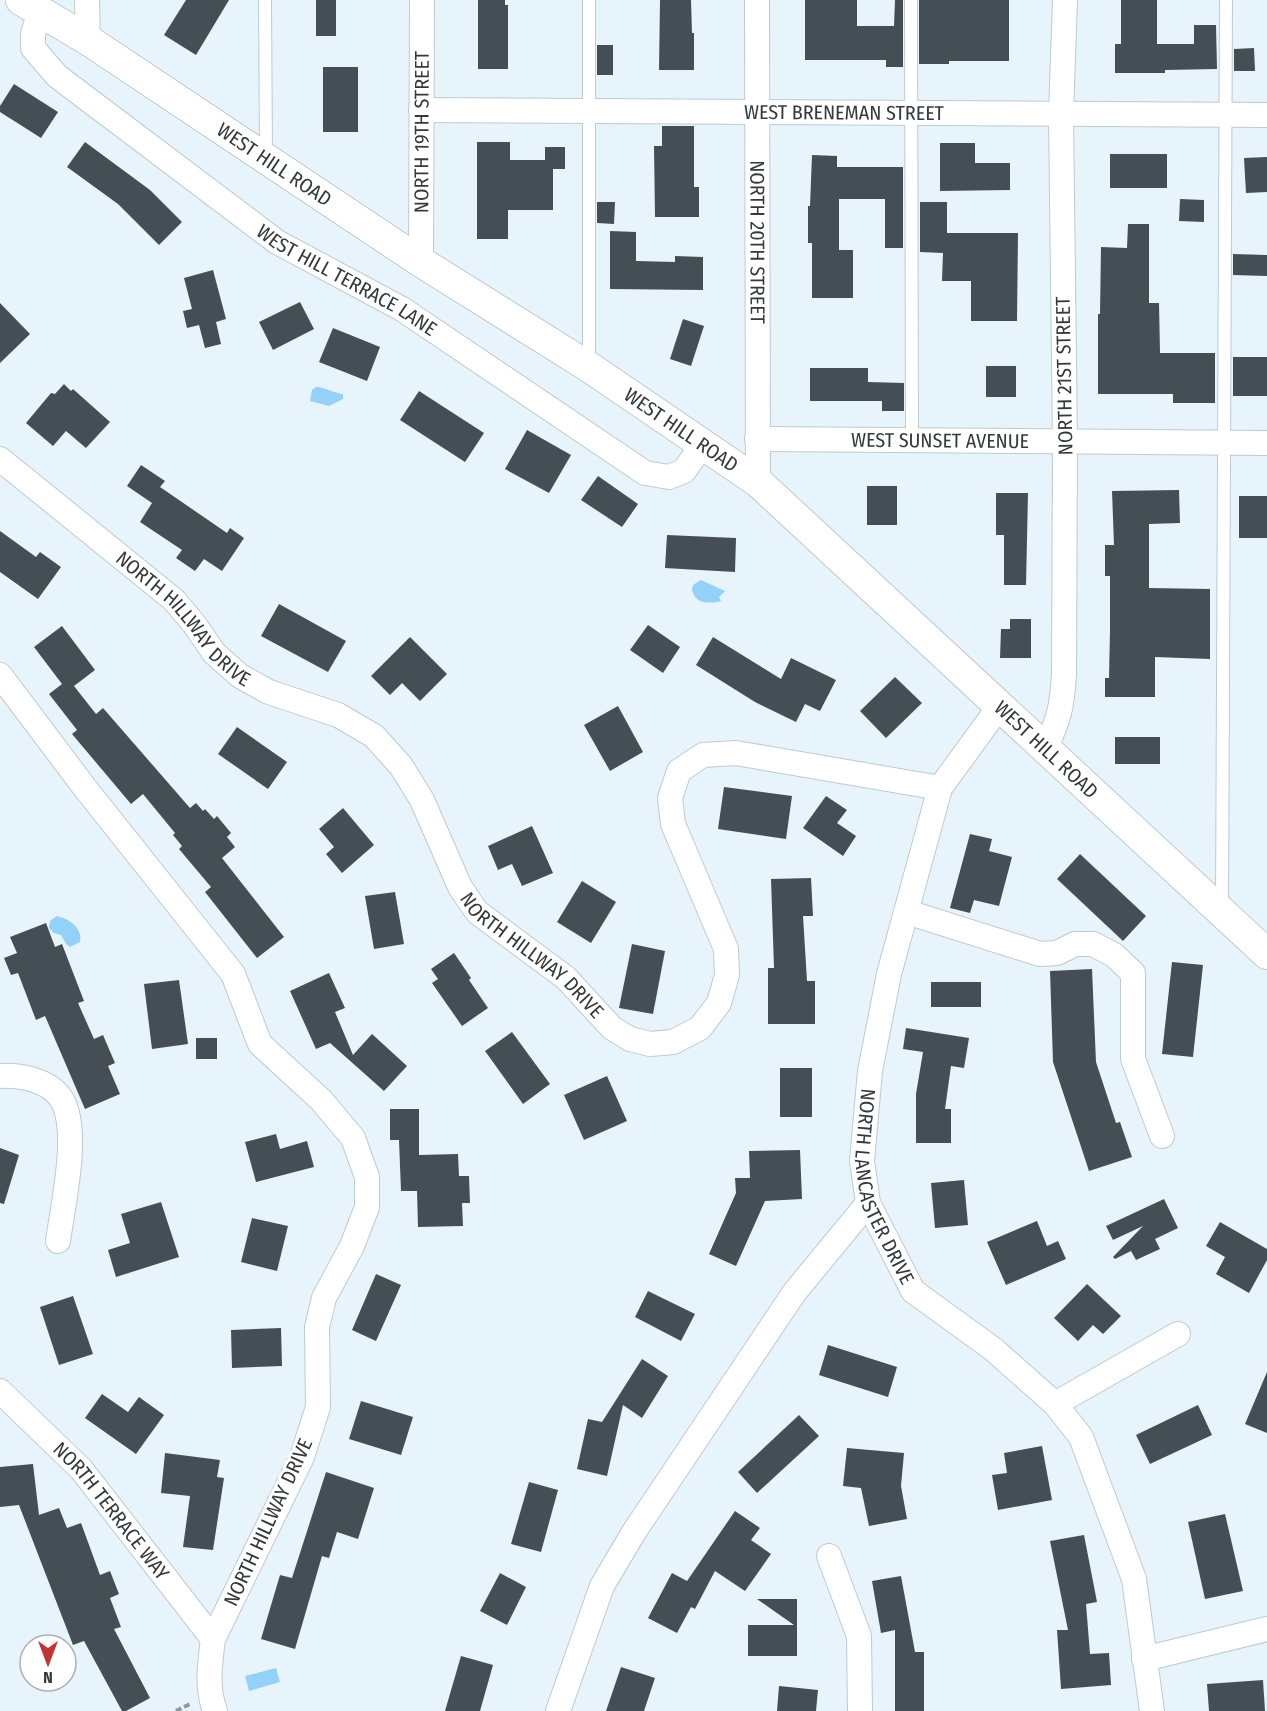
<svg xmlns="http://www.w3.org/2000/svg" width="1267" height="1711" viewBox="0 0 1267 1711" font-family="'Fira Sans Condensed',sans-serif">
	<rect width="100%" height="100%" fill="#e8f4fc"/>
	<g fill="#92d1f8">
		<path d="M316 387C325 387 333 393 343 394V399L329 406 310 401 312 390Z"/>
		<path d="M701 580 725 591 719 597 721 601C709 604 695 604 692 590L693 585Z"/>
		<path d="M57 916C69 919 83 928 80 942L70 947 66 944 61 935 54 933 49 928 50 921Z"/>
		<polygon points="276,1668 280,1682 249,1691 245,1676"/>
	</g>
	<g fill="#444e54">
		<polygon points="186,0 229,0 196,55 164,35"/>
		<rect x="316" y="0" width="20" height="36"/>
		<polygon points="478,0 505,0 505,5 508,5 508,69 478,69"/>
		<polygon points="660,0 691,0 692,33 694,33 694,70 659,70"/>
		<polygon points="805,0 857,0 857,26 894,26 895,0 903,0 903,67 886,67 886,60 805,60"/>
		<polygon points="919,0 1009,0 1009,61 949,61 949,64 919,64"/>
		<polygon points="1121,0 1157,0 1157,44 1194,44 1194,25 1216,25 1217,69 1165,70 1165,73 1115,73 1115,44 1121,44"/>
		<rect x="597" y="45" width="16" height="30"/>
		<polygon points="1254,48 1255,71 1234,71 1234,49"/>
		<rect x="323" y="67" width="35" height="65"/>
		<polygon points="14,84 58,112 41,138 0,112 0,106"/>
		<polygon points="662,126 694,126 694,187 699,187 699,217 655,217 654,146 662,146"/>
		<polygon points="85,142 150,190 182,222 159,245 118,204 67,167"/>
		<polygon points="477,142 510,142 510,160 545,160 545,147 565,147 565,169 553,169 553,210 508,210 508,239 477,239"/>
		<polygon points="940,143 975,143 975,163 1010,163 1010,190 940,191"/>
		<rect x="1110" y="154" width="57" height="34"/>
		<polygon points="812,155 837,156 837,167 903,167 903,248 885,248 885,199 839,199 839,250 853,250 853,298 812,298 812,243 808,243 808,206 810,206"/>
		<polygon points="1267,157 1267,192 1246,193 1244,158"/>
		<polygon points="1180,199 1204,200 1204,222 1179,221"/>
		<polygon points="597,202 615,202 614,224 597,223"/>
		<polygon points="920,202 947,202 947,233 1018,233 1017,321 971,321 971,281 942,281 943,253 920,252"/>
		<polygon points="1128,224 1149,224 1149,303 1159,303 1160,353 1215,353 1215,403 1173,403 1173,394 1098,394 1098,314 1100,314 1101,247 1127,248"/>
		<polygon points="610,231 636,232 636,261 675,262 675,256 703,257 703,290 610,289"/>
		<polygon points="1233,254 1267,255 1267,276 1233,275"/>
		<polygon points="213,270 226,319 216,322 221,344 205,348 199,325 187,328 183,311 192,309 184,278"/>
		<polygon points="300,302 314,329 273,350 259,322"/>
		<polygon points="0,303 30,334 0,363"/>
		<polygon points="683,319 704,326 691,366 670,359"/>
		<polygon points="333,328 380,347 367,381 319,362"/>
		<rect x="1233" y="357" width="34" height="39"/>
		<rect x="986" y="366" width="30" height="31"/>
		<polygon points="810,368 868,368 868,382 904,383 904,411 882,411 882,401 810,401"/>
		<polygon points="64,384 71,391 73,389 110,422 86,448 66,431 53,446 26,423 51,393 55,394"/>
		<polygon points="419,391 484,433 465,462 400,420"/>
		<polygon points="527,430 571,455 549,493 505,469"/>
		<polygon points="141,465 165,481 160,487 227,533 230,528 244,538 222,571 204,559 195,571 176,558 182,550 140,522 152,503 127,486"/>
		<polygon points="598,476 638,504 622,527 581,500"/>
		<rect x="867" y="486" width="30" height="39"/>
		<polygon points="1179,490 1180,523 1149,524 1149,588 1210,589 1210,659 1155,657 1155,697 1105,697 1105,678 1109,678 1110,631 1110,576 1105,576 1105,545 1114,545 1112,491"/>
		<polygon points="996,493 1028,493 1026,585 1004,585 1004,535 996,535"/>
		<rect x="1239" y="496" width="28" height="42"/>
		<polygon points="0,531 36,557 40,552 61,567 38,599 0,572"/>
		<polygon points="667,535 736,538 735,572 665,568"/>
		<polygon points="279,604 346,641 328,672 261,636"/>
		<polygon points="1010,619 1031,619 1031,658 1000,658 1001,629 1010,629"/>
		<polygon points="648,625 680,647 663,673 630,650"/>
		<polygon points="62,626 95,670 74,686 96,714 103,708 190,808 196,803 203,811 205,809 214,819 217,816 231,833 227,837 235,847 222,858 284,937 257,958 205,892 211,887 179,849 182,846 173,835 175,833 143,794 131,804 72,734 77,730 49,694 62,684 34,647"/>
		<polygon points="410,637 447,674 420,701 402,683 390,695 371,676"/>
		<polygon points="713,637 781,679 791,658 836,680 820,711 805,704 796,722 755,702 696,665"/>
		<polygon points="895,677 922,703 886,738 860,711"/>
		<polygon points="618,706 643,752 610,771 584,725"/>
		<polygon points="237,727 287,762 268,789 218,754"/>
		<rect x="1115" y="737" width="45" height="27"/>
		<polygon points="724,787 792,796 786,839 718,829"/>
		<polygon points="826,796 847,810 837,823 856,836 843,856 803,828"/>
		<polygon points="343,808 374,845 342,873 326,854 334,847 319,829"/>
		<polygon points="532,826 553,873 522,886 512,864 498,870 488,846"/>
		<polygon points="970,834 992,839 989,851 1012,857 999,906 974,900 970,913 950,908"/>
		<polygon points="1080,854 1146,916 1123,941 1057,879"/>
		<polygon points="811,878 813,916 803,916 807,981 815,981 815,1024 768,1024 768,968 774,968 771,879"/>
		<polygon points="582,881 616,902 591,943 557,922"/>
		<polygon points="395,892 404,944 374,949 365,896"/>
		<polygon points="46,923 55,947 62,944 84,1001 78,1003 94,1039 103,1035 115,1063 108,1066 120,1094 85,1109 45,1016 36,1020 18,973 11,975 4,958 17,953 10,937"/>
		<polygon points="632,944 665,951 653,1014 619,1008"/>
		<polygon points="454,953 471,978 469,980 488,1008 462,1026 432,983 438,979 431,969"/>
		<polygon points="1172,962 1203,965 1193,1057 1162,1054"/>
		<polygon points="1092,969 1096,1062 1116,1123 1120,1122 1132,1157 1089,1171 1053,1062 1050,971"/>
		<polygon points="329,973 345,1008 335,1012 353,1055 372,1034 407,1066 384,1091 330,1043 316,1049 290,991"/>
		<polygon points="179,980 188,1044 152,1049 144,984"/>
		<rect x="931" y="982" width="50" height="25"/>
		<polygon points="906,1028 969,1038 964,1068 951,1066 945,1109 951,1109 951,1143 916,1143 916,1094 923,1052 903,1049"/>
		<polygon points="512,1032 550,1084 523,1104 485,1051"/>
		<rect x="196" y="1038" width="21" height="21"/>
		<rect x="780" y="1068" width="32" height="49"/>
		<polygon points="607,1076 627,1121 584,1140 564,1095"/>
		<polygon points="390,1109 419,1109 419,1155 458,1154 459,1176 469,1176 470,1203 462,1203 463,1226 418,1227 417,1191 401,1191 399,1140 390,1140"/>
		<polygon points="276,1134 280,1149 307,1141 314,1167 256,1182 245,1142"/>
		<polygon points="0,1148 19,1155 4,1204 0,1203"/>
		<polygon points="800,1150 802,1199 765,1201 736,1266 709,1254 736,1193 735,1178 750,1178 749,1151"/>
		<polygon points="964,1180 968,1225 935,1228 931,1183"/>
		<polygon points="1164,1199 1178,1228 1155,1239 1160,1249 1136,1260 1131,1251 1115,1259 1113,1257 1143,1226 1113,1240 1106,1226"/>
		<polygon points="161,1202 179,1257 116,1277 108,1250 130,1243 121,1214"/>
		<polygon points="252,1218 288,1226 277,1271 241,1262"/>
		<polygon points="1037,1221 1047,1246 1058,1241 1066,1259 1006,1285 987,1242"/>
		<polygon points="1220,1222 1267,1249 1267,1260 1249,1293 1216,1274 1225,1257 1206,1246"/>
		<polygon points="376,1274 401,1285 376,1341 352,1330"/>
		<polygon points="1087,1284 1121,1316 1103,1334 1093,1325 1078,1341 1054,1318"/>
		<polygon points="648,1291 695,1314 681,1341 635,1317"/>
		<polygon points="73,1296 93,1354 59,1365 40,1307"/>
		<polygon points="281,1328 282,1366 232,1368 231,1330"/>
		<polygon points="828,1345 897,1367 888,1397 819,1375"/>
		<polygon points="642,1359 668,1376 642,1418 623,1405 607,1476 577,1469 588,1419 602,1422"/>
		<polygon points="1267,1372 1267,1433 1245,1424"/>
		<polygon points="102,1394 128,1412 139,1397 164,1415 136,1454 85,1418"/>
		<polygon points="361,1401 413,1417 401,1455 349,1439"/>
		<polygon points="1198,1405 1212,1435 1150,1464 1136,1435"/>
		<polygon points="799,1415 819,1436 757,1493 738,1472"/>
		<polygon points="1042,1446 1052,1500 998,1510 992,1475 1007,1473 1004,1453"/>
		<polygon points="847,1448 904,1453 901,1486 907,1519 869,1526 861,1488 843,1486"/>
		<polygon points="165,1453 220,1460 217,1477 224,1478 213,1550 183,1547 190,1496 161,1493"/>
		<polygon points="33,1464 39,1515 59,1508 67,1528 81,1523 100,1575 110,1571 119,1594 110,1598 121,1627 114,1629 150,1698 126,1711 122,1711 84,1641 73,1645 19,1505 0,1507 0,1467"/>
		<polygon points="326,1472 374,1488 358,1539 337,1532 329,1558 322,1556 295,1649 261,1639 280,1575 292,1578"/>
		<polygon points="529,1482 558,1490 541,1552 511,1544"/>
		<polygon points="735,1511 760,1528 751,1540 771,1554 745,1591 715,1571 695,1609 691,1607 677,1633 648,1618 672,1573 687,1581"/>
		<polygon points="1225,1514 1243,1591 1205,1599 1188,1522"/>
		<polygon points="1084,1535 1097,1602 1086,1604 1090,1654 1109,1653 1111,1685 1061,1689 1057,1630 1068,1630 1050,1541"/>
		<polygon points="500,1573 526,1587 507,1625 480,1611"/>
		<polygon points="901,1576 915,1652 924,1652 924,1711 895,1711 895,1630 881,1633 872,1581"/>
		<polygon points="757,1599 797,1599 797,1656 748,1656 748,1625 794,1625"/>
		<polygon points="461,1656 493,1665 480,1711 445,1711"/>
		<polygon points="621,1667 655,1678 644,1711 606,1711"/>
		<polygon points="1263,1680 1265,1711 1209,1711 1207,1684"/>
		<polygon points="779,1686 818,1690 816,1711 777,1711"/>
	</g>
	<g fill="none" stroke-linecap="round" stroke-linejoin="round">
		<g stroke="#becad1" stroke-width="14">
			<g id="service">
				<polyline points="265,0 266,155"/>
				<polyline points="911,0 912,440"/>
				<polyline points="589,366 589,0"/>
				<polyline points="1222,909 1226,0"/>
			</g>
		</g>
		<g stroke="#becad1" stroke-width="26">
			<g id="minor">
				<polyline points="87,0 88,40"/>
				<path id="s1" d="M757 0 758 482"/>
				<path id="s2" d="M40 12 33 34V48L57 76 277 242 402 309 645 473 669 477 684 471 703 444"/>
				<path id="s3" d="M421 110 1267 115"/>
				<path id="s4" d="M421 262 422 0"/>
				<path id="s5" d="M757 439 1267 443"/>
				<path id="s6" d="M0 459 174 600 195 625 214 653 240 676 269 692 338 715 374 736 401 766 422 800 460 887 477 912 566 978 612 1028 630 1039 650 1044 673 1042 700 1028 719 1003 727 975 726 949 673 824 670 798 679 771 703 755 736 753 940 788"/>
				<path d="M0 675 85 788 233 974 260 1044 321 1100 353 1138 367 1177V1207L352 1246 324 1298 317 1327 318 1407 302 1457 213 1639C210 1663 206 1687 215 1711"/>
				<path id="s7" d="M999 707 940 788 889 974 870 1071 862 1161 868 1203 913 1291 993 1349 1055 1404 1081 1437 1134 1579 1152 1711"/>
				<path d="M1045 749C1059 719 1062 708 1064 674L1065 442 1061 114 1065 0"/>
				<polyline points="907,912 1040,954 1057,953 1075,944 1093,944 1114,955 1133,973 1133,1059 1162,1136"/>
				<path d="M0 1076C21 1075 50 1080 62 1100 80 1131 63 1204 58 1241"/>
				<path id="s8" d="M0 1391 81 1469 213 1639"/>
				<polyline points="1055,1404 1178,1334"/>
				<polyline points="829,1556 859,1636 860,1711"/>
				<polyline points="1144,1659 1267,1629"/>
				<polyline points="558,1711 602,1586 634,1532 794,1293 868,1203"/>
			</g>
		</g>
		<g stroke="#becad1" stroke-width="32">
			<g id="tertiary">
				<path id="s9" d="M21 0 88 40 421 262 589 367 758 482 1267 954"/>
			</g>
		</g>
		<polyline stroke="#8f979d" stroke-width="4" stroke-dasharray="6 3" stroke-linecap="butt" points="176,1711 192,1703"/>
		<use href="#service" stroke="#fff" stroke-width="12"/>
		<use href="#minor" stroke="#fff" stroke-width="24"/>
		<use href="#tertiary" stroke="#fff" stroke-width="30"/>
	</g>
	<g text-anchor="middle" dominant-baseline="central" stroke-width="6" stroke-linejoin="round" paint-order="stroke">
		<g font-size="20" fill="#34393c" stroke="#fff">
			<text stroke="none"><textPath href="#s3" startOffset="423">WEST BRENEMAN STREET</textPath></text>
			<text stroke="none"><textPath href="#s4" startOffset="130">NORTH 19TH STREET</textPath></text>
			<text stroke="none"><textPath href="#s9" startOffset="302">WEST HILL ROAD</textPath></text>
			<text stroke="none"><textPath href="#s1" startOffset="242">NORTH 20TH STREET</textPath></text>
			<text stroke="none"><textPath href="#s2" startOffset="429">WEST HILL TERRACE LANE</textPath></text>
			<text transform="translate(1064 376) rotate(-91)">NORTH 21ST STREET</text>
			<text stroke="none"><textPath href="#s9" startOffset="788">WEST HILL ROAD</textPath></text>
			<text stroke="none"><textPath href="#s5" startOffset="183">WEST SUNSET AVENUE</textPath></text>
			<text stroke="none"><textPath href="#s6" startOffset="244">NORTH HILLWAY DRIVE</textPath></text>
			<text stroke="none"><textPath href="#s9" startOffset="1274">WEST HILL ROAD</textPath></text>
			<text stroke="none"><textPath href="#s6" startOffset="748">NORTH HILLWAY DRIVE</textPath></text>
			<text stroke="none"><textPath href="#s7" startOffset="512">NORTH LANCASTER DRIVE</textPath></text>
			<text stroke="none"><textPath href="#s8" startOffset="164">NORTH TERRACE WAY</textPath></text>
			<text transform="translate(268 1522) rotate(-65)">NORTH HILLWAY DRIVE</text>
		</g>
	</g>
	<g transform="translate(48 1663) rotate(180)"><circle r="28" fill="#ffffff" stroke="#aeb0b1" stroke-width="1.5"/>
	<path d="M0-4.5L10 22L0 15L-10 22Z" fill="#c33431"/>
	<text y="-9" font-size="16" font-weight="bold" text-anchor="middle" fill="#34393c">N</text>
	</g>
</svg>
